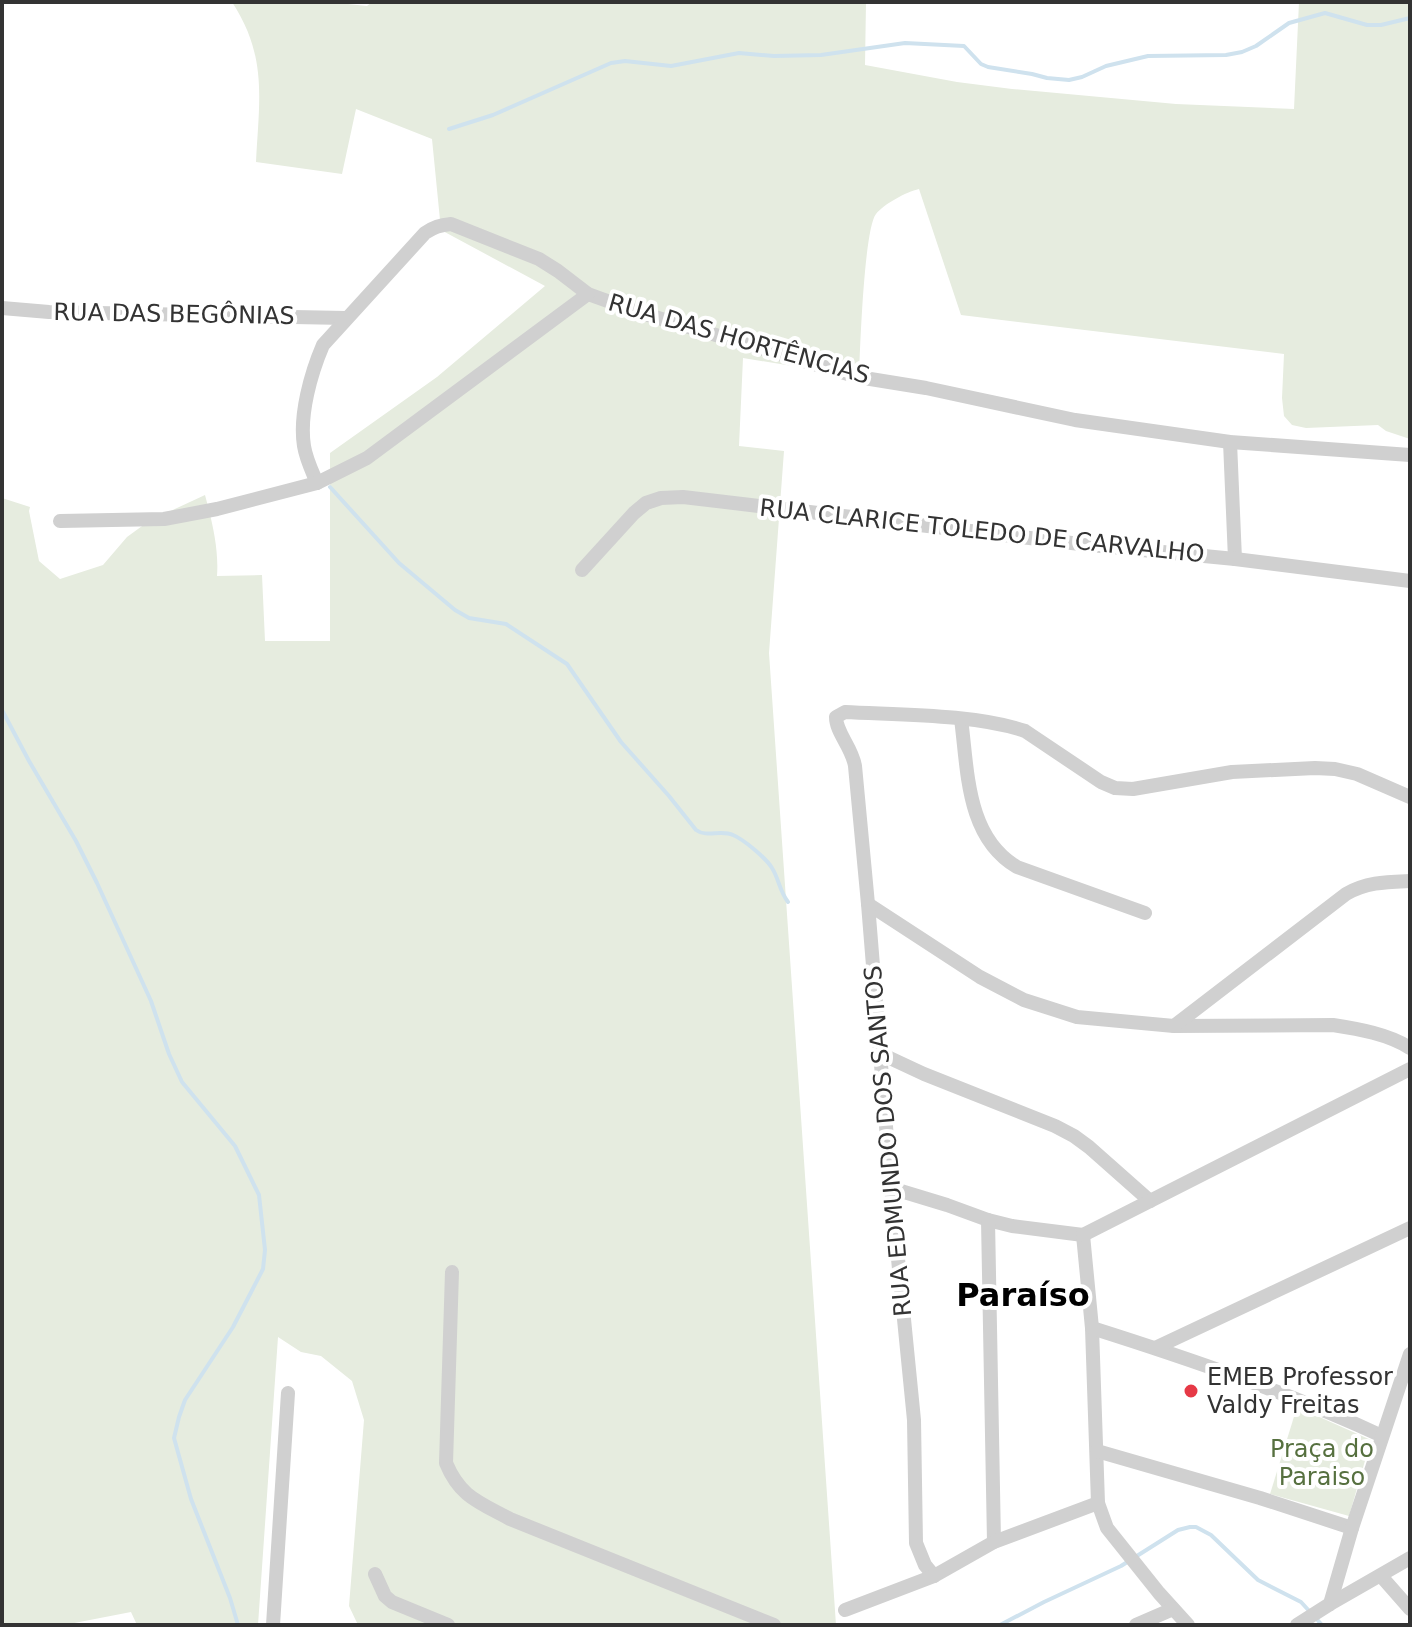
<svg xmlns="http://www.w3.org/2000/svg" width="1412" height="1627" viewBox="0 0 1412 1627" font-family="'DejaVu Sans',sans-serif">
	<rect width="100%" height="100%" fill="#fff"/>
	<g fill="#e6ecdf">
		<path d="M232 2H329L367 6 372 2H866L865 65 957 82 1012 89 1176 104 1294 109 1299 2H1410V439L1386 431 1378 425 1306 428 1292 425 1284 416 1282 398 1284 354 961 315 919 189C906 192 884 204 876 214 864 229 860 351 859 377L743 358 739 446 784 451 769 653 836 1625H358L349 1606 364 1420 352 1381 321 1356 301 1352 278 1337 258 1625H137L131 1612 64 1625H2V498L30 507 29 511 39 561 60 579 103 565 127 537 149 521 205 495C212 521 219 549 217 576L262 575 265 641H330V453L437 377 545 286 441 230 432 139 356 109 342 174 256 162C259 100 268 57 232 2Z"/>
		<polygon points="1297,1407 1371,1440 1349,1516 1270,1494"/>
	</g>
	<g fill="none" stroke-linecap="round" stroke-linejoin="round">
		<g stroke="#cfe2ee" stroke-width="4">
			<polyline points="449,129 493,115 611,63 625,61 671,66 739,53 774,56 821,55 905,43 964,46 981,64 988,67 1032,74 1047,78 1069,80 1082,77 1106,66 1148,56 1226,55 1242,52 1256,46 1289,23 1325,13 1367,25 1381,25 1410,18"/>
			<path d="M330 487 399 563 455 610 469 618 506 624 567 664 621 742 669 796 696 830C707 838 721 829 733 835 743 839 766 858 772 868 779 879 779 890 788 902"/>
			<polyline points="2,710 29,761 76,841 97,883 151,1001 169,1054 182,1082 235,1146 259,1195 265,1250 263,1269 233,1327 185,1400 179,1417 174,1438 191,1499 230,1598 238,1625"/>
			<polyline points="1000,1625 1044,1602 1121,1566 1178,1530 1190,1527 1196,1527 1211,1535 1258,1580 1301,1602 1322,1625"/>
		</g>
		<g stroke="#d0d0d0" stroke-width="14">
			<polyline points="2,308 49,312 346,318"/>
			<polyline points="1230,442 1235,559"/>
			<path d="M317 483C312 471 306 459 304 446 299 415 311 373 323 345L425 233C434 227 440 225 451 224L539 259 558 271 588 294 638 312 858 377 926 388 1075 420 1230 442 1410 455"/>
			<polyline points="60,521 164,519 217,509 317,483 367,458 588,294"/>
			<polyline points="582,570 634,513 646,503 661,498 683,497 1080,544 1235,559 1410,581"/>
			<path d="M961 719C968 771 966 837 1017 867L1145 913"/>
			<path d="M868 904 980 977 1024 1000 1077 1017 1174 1026 1333 1025C1359 1029 1388 1034 1410 1048"/>
			<path d="M1174 1026 1346 894C1367 882 1387 882 1410 881"/>
			<polyline points="879,1053 924,1074 1055,1126 1074,1136 1089,1147 1150,1201"/>
			<polyline points="891,1188 947,1205 988,1220 1012,1226 1083,1235"/>
			<polyline points="988,1220 994,1542"/>
			<polyline points="1083,1235 1092,1328 1098,1503 1107,1528 1159,1593 1188,1625"/>
			<polyline points="1083,1235 1410,1069"/>
			<path d="M452 1272 446 1463C460 1497 479 1502 510 1519L774 1625"/>
			<path d="M1092 1328C1190 1359 1289 1393 1382 1436"/>
			<polyline points="1155,1348 1410,1228"/>
			<polyline points="1097,1451 1260,1498 1352,1528"/>
			<polyline points="375,1574 385,1596 392,1602 448,1625"/>
			<path d="M934 1576 925 1565 916 1543 914 1420 891 1188 868 904 855 766C852 747 836 733 836 717L845 712C900 715 974 714 1025 731L1101 782 1115 788 1133 789 1232 772 1315 768 1335 769 1357 774 1410 797"/>
			<polyline points="1381,1576 1410,1609"/>
			<polyline points="1330,1604 1352,1528 1410,1354"/>
			<polyline points="845,1610 934,1576 994,1542 1098,1503"/>
			<polyline points="273,1625 288,1393"/>
			<polyline points="1136,1625 1173,1609"/>
			<polyline points="1297,1625 1330,1604 1410,1558"/>
		</g>
	</g>
	<circle fill="#e63946" stroke="#fff" stroke-width="3" cx="1191" cy="1391" r="8"/>
	<g text-anchor="middle" dominant-baseline="central" stroke-width="8" stroke-linejoin="round" paint-order="stroke">
		<g font-size="24" fill="#333" stroke="#fff">
			<text transform="translate(174 314) rotate(1)">RUA DAS BEGÔNIAS</text>
			<text transform="translate(739 339) rotate(16)">RUA DAS HORTÊNCIAS</text>
			<text transform="translate(982 531) rotate(6)">RUA CLARICE TOLEDO DE CARVALHO</text>
			<text transform="translate(888 1141) rotate(-95)">RUA EDMUNDO DOS SANTOS</text>
		</g>
		<g font-size="24" fill="#333" stroke="#fff" text-anchor="start">
			<text x="1207" y="1377">EMEB Professor<tspan x="1207" dy="28">Valdy Freitas</tspan></text>
		</g>
		<g font-size="24" fill="#56703f" stroke="#fff">
			<text x="1322" y="1449">Praça do<tspan x="1322" dy="28">Paraiso</tspan></text>
		</g>
		<g font-size="32" font-weight="bold" fill="#000" stroke="#fff">
			<text x="1023" y="1295">Paraíso</text>
		</g>
	</g>
	<rect width="1412" height="1627" fill="none" stroke="#333333" stroke-width="8"/>
</svg>
